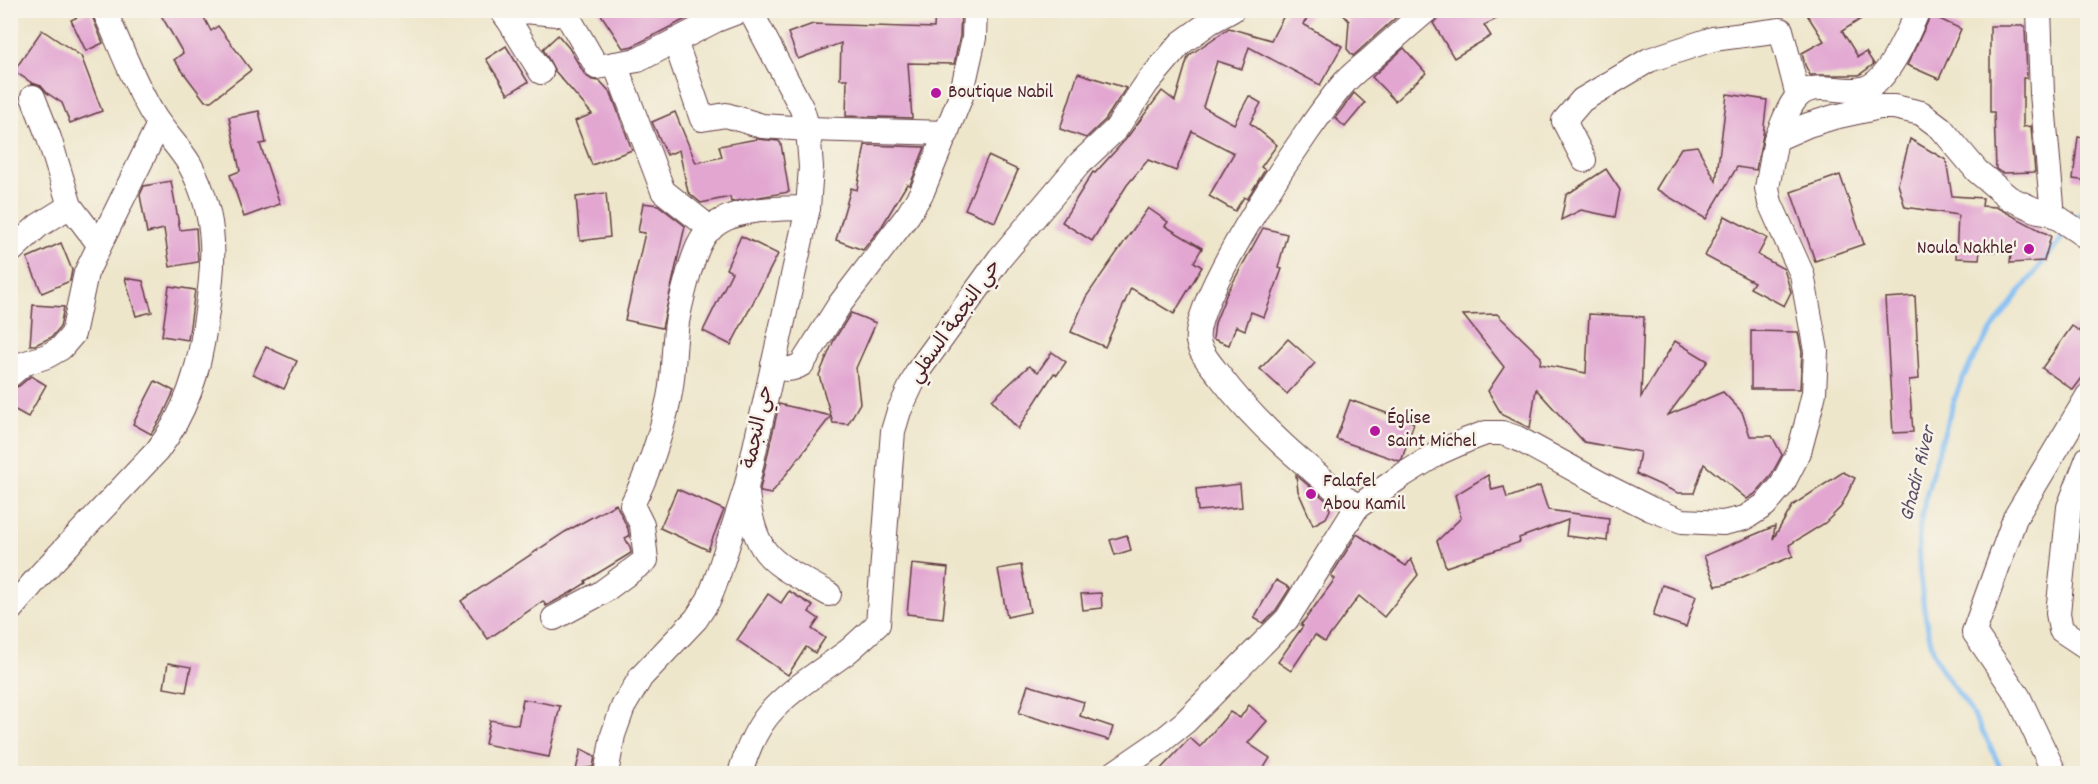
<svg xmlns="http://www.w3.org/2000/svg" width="2098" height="784" viewBox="0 0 2098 784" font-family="Dekko,'Playpen Sans Arabic',sans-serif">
	<rect width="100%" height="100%" fill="#f7f3e8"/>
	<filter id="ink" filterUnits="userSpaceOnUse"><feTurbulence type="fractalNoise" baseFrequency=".0167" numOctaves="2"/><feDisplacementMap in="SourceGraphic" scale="12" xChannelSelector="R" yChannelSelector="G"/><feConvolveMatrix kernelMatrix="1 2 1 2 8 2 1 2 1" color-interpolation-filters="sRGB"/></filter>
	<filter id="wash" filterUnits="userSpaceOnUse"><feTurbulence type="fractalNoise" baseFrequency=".008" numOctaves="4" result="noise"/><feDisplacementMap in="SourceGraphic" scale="24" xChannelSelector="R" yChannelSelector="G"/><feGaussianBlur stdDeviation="1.35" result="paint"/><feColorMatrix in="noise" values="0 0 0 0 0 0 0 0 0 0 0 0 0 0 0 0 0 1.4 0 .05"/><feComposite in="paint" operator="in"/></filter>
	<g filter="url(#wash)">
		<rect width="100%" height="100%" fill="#eee6cb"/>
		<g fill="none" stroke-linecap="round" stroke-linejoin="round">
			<g stroke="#81bdf3" stroke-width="5">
				<polyline points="2077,217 2088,204"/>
				<path d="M2003 774C1992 748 1980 725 1965 702 1955 688 1941 672 1935 656 1925 626 1915 558 1920 526 1924 498 1933 470 1941 443 1948 421 1953 399 1963 378 1989 326 2030 280 2065 234"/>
			</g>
		</g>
		<g id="blocks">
			<g fill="#e2a6d1">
				<polygon points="158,10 200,10 211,31 218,26 251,70 211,101 205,101 174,60 183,53"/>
				<polygon points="598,10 703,10 633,46 623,48"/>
				<polygon points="935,10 961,10 960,36 954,64 908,63 912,118 846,116 847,79 840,79 841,43 798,59 788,33 813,24 934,28"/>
				<polygon points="1287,10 1314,10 1303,24 1342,46 1320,85 1249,47 1242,69 1217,61 1203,107 1234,124 1249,96 1261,103 1250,123 1277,145 1261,167 1265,170 1247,199 1244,197 1235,211 1209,196 1234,153 1192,131 1176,171 1148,160 1127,185 1092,241 1062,222 1093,172 1095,173 1126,139 1162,91 1175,101 1188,57 1191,54 1229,28 1271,40"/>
				<polygon points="1339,10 1399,10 1401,13 1353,56 1347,49 1349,21"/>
				<polygon points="1452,10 1515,10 1484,25 1491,36 1454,58 1433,23"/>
				<polygon points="1804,10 1875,10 1842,31 1858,57 1866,52 1874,64 1859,75 1810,75 1805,65 1802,53 1824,41"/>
				<polygon points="90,11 103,43 86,51 71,20"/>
				<polygon points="1931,15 1961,29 1939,79 1907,65"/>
				<polygon points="1990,26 2025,26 2027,78 2023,78 2023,127 2031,126 2035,172 2002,173 1996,169 1994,112 1990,112"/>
				<polygon points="42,30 81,56 102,111 70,123 62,103 47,93 41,86 32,83 14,71"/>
				<polygon points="558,35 569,48 585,75 592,80 600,81 611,93 632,150 592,165 575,121 592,114 555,71 543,49"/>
				<polygon points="506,46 528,82 508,94 486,59"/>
				<polygon points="1404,48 1426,73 1395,101 1372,77"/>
				<polygon points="1078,73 1126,88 1105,120 1086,138 1060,129"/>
				<polygon points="1354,93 1365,103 1345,127 1335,118"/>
				<polygon points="1727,94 1767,100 1763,135 1756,170 1737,167 1706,219 1656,189 1681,148 1697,146 1716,181"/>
				<polygon points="259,111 266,143 260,144 280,204 244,217 230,175 240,171 229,117"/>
				<polygon points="675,112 696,163 722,157 719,146 757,139 779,141 781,144 789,192 731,202 730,197 701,203 688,192 679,150 667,155 652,122"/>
				<polygon points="2078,137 2088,138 2088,181 2073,179"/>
				<polygon points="1910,139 1946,160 1952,196 1983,198 1982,206 1996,207 2051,236 2044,261 2010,263 2011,253 1980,251 1979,259 1956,258 1958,215 1905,207 1898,184"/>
				<polygon points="865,145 925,147 910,185 907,184 882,226 863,250 836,240 851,188 857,190"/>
				<polygon points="988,156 1018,170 995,222 965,209"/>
				<polygon points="1606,169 1620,190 1615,217 1581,210 1561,220 1566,195"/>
				<polygon points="1840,175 1864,244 1815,261 1791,192"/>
				<polygon points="171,181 180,230 196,228 198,262 170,267 164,229 147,233 140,195 144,186"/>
				<polygon points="606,193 610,237 580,241 576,197"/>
				<polygon points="643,203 658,205 685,226 662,328 625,320 645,233 638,232"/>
				<polygon points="1148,208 1168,222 1165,226 1202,248 1194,262 1202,267 1174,314 1131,288 1105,347 1071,332 1086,297"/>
				<polygon points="1725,216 1767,238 1758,255 1784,269 1791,292 1784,306 1750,288 1754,282 1705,256"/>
				<polygon points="1263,228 1287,234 1278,268 1282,269 1264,317 1251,312 1245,330 1236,326 1229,345 1213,339 1215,323 1227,293"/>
				<polygon points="741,236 778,254 731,345 703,331 732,272 726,269"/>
				<polygon points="61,243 72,270 70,281 42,293 27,258"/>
				<polygon points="125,278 143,281 152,312 136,316"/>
				<polygon points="169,286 195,290 188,340 162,336"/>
				<polygon points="1915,296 1919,379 1909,380 1913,432 1893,433 1885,298"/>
				<polygon points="33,305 64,307 60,327 52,337 35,345 30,345"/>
				<polygon points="851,313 876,323 856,368 860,403 848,424 833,423 819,375 834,340"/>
				<polygon points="1497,314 1541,357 1540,364 1586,373 1589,314 1644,317 1641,397 1675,341 1708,361 1668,415 1723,392 1742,412 1750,436 1772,436 1782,455 1770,477 1755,494 1747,499 1704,464 1694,493 1678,493 1636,474 1640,452 1584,442 1536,389 1530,428 1502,415 1488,391 1504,367 1463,315"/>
				<polygon points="2072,326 2088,337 2088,370 2073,390 2042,368"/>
				<polygon points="1751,331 1798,332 1802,352 1800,389 1751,389"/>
				<polygon points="1288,339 1315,363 1287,394 1260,369"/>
				<polygon points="266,347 297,361 284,389 253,374"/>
				<polygon points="1052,352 1066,362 1057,375 1054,373 1018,429 992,400 1029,366 1038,372"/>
				<polygon points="31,376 46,385 28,417 10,407 10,389 19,386"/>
				<polygon points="155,381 174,391 163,415 151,434 133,424"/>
				<polygon points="1350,400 1414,423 1402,459 1399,461 1336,439"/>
				<polygon points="779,404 831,416 771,494 761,492 760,489"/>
				<polygon points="1843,472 1855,478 1841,507 1825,523 1789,545 1793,556 1726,584 1716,586 1704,556 1775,526 1773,539 1793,505"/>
				<polygon points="1296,475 1327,501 1330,510 1326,518 1313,525 1298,491"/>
				<polygon points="1488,475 1492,490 1504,487 1507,498 1540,486 1548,510 1609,518 1607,541 1566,536 1568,520 1519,538 1520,542 1446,567 1437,541 1461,518 1455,495"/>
				<polygon points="1240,484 1242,507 1198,511 1196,489"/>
				<polygon points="677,489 724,510 708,550 660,528"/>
				<polygon points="616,504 628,529 629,536 625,538 630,547 631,553 585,581 586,583 570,593 546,606 543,601 488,639 461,601 565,532"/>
				<polygon points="1357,534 1406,566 1411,559 1418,575 1384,617 1359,596 1325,642 1315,635 1291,671 1278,662 1303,626 1301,625 1335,579 1331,576"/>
				<polygon points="1127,535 1131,550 1115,555 1110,540"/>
				<polygon points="912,564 948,568 943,618 907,614"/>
				<polygon points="1021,565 1030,612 1007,617 998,569"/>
				<polygon points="1276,580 1290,588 1276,610 1263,623 1254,618"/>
				<polygon points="1662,585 1696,596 1686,627 1653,616"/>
				<polygon points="789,591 813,606 809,612 819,619 812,629 825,638 815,653 806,647 788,675 737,640 768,594 781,603"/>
				<polygon points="1101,593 1102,608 1083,610 1081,594"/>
				<polygon points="168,663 191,667 186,692 164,688"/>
				<polygon points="1028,685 1084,702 1080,716 1113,727 1109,740 1019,713"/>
				<polygon points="523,699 560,706 549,757 485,744 490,720 518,725"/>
				<polygon points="1249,705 1267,721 1248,743 1270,758 1260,774 1156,774 1190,738 1200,747 1230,712 1240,718"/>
				<polygon points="581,749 595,756 593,767 576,770"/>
			</g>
		</g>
	</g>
	<g filter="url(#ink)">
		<use href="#blocks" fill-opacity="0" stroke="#633d43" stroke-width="1.5"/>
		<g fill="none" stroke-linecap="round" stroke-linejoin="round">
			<g stroke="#633d43" stroke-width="26">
				<g id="minor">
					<polyline points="501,10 508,19 524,11 567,15 597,67 638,60 716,20 742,10"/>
					<polyline points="506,10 508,19 541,72"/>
					<polyline points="2039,10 2042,93 2052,205 2051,213"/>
					<polyline points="675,41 702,119 726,115 762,126 808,129 947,133"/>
					<polyline points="615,64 663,191 711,229"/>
					<polyline points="33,97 49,138 70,206 99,244"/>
					<path d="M1776 139C1782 127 1786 112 1794 101 1812 74 1848 100 1872 85 1891 74 1909 31 1918 10"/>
					<polyline points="1584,160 1564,121 1582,100 1649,60 1713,39 1781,30 1798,96"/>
					<polyline points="10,252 38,226 70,206"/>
					<path d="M773 365C784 370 791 371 802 364L840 304 908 215 922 192 961 96 974 38 975 10"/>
					<polyline points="10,375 23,364 47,356 61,348 73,334 86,273 159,124"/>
					<polyline points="2088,458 2069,507 2058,613 2061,630 2088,648"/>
					<path d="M747 493C755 561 774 562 829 594"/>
					<path d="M1357 507C1307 467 1258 427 1219 375 1211 365 1200 353 1198 341 1191 298 1313 118 1345 82 1353 73 1363 66 1372 58 1390 42 1408 26 1427 10"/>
					<path d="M10 610 40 575 157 451C186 413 199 371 205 325 214 266 220 220 190 165 179 146 163 132 152 113 133 81 120 44 104 10"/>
					<path d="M554 618 601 593 646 560 642 525 632 505C649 471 661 435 669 398 674 375 673 353 676 330 678 310 684 291 689 272 694 257 699 239 711 228 735 207 777 209 808 208"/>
					<polyline points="606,774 613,735 623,707 641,677 696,619 709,599 717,578 746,488 808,208 811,167 808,129 802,109 750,10"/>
					<path d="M740 774C746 753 754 732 768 715 789 690 820 672 847 652 858 643 868 633 878 624L893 431 899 411 918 371 1000 258 1080 163 1116 129 1147 83 1181 43 1210 22 1232 10"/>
					<polyline points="1113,774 1164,739 1185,722 1287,619 1357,507 1403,475 1440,452 1467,440 1486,433 1502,433 1517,438 1603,485 1651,509 1682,521 1723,523 1745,518 1765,505 1782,485 1799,452 1806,426 1814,393 1816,351 1802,274 1770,203 1767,188 1776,139 1808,125 1834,117 1880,107 1894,107 1921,113 1941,128 1977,171 2009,198 2038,211 2051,213 2088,238"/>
					<polyline points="2055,774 2018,696 1974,632 2015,518 2088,396"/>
				</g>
			</g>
			<use href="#minor" stroke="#fff" stroke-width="24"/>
		</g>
	</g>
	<g fill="#b5179e" stroke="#f7f3e8" stroke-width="2">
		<circle cx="936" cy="93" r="6"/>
		<circle cx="2029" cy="249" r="6"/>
		<circle cx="1375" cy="431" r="6"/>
		<circle cx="1311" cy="494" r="6"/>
	</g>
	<g text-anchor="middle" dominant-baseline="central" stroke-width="5" stroke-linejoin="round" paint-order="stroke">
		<g font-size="20" fill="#4a1f2b" stroke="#f7f3e8" text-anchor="start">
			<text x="948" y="93">Boutique Nabil</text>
			<text x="2017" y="249" text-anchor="end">Noula Nakhle'</text>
			<text x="1387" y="419">Église<tspan x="1387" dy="23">Saint Michel</tspan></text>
			<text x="1323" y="482">Falafel<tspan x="1323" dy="23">Abou Kamil</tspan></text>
		</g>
		<g font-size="20" fill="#4a1f2b" stroke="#f7f3e8">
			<text transform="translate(956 322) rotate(-55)">حي النجمة السفلي</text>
			<text transform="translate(759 427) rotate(-78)">حي النجمة</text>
		</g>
		<g font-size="21" font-style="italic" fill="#5a4e67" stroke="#f7f3e8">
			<text transform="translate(1919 474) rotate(-76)">Ghadir River</text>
		</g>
	</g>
	<rect width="2098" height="784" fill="none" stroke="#f7f3e8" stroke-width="36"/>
</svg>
